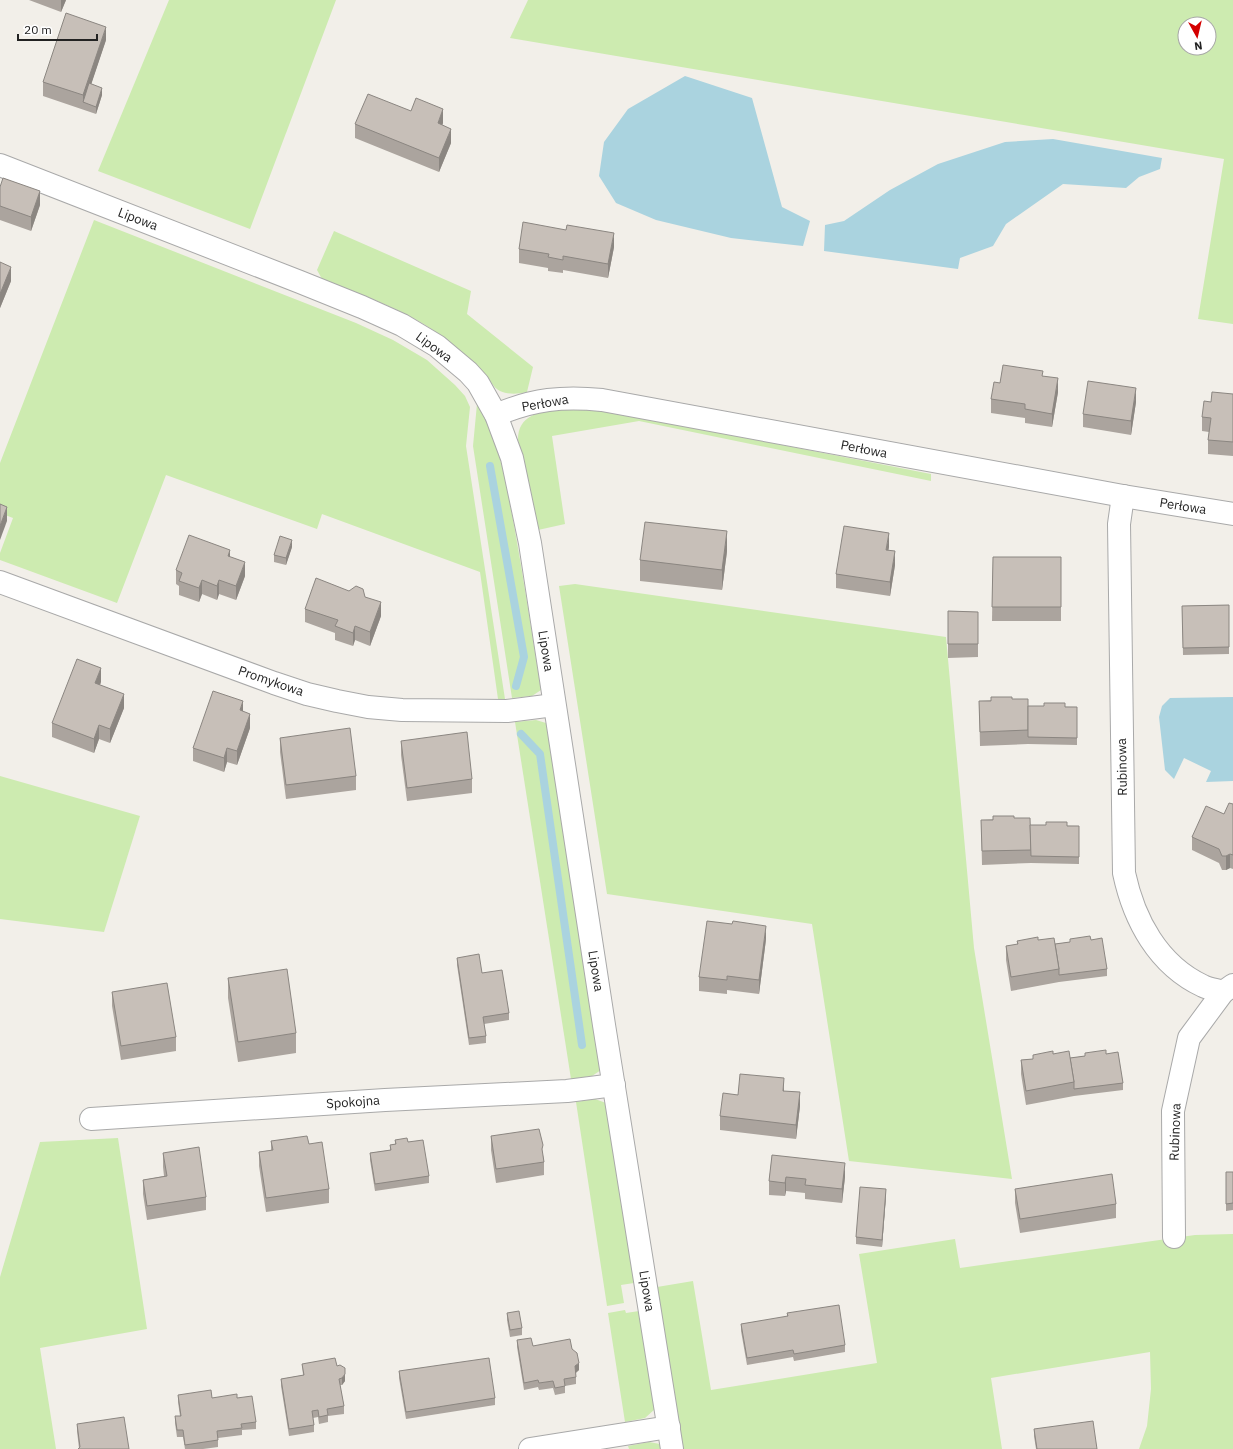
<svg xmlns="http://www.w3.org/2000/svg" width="1233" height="1449" viewBox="0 0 1233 1449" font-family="'IBM Plex Sans',sans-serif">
	<rect width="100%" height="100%" fill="#f2efe9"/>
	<g fill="#cdebb0" fill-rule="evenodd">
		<polygon points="169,0 336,0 250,229 98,171"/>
		<path d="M528 0H1233V324L1198 319 1224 159 510 38ZM1185 24H1209V48H1185Z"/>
		<polygon points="94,220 356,323 393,340 427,360 455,385 465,396 470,407 466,446 505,699 498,699 480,572 322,514 317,529 166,475 117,603 0,560 0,553 13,518 0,513 0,463"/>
		<path d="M334 231 471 291 467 314 533 367 527 392C518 394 509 395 500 391 493 388 490 379 484 373 471 362 458 350 445 339 414 313 360 294 322 279L317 270Z"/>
		<path d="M477 404C500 440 506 484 514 525 524 580 532 635 541 690L532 696 512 698 473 446Z"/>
		<path d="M559 409H579L602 410 931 474V481L639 421 552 436 565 524 538 530 528 478 518 440C518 415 539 412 559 409Z"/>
		<polygon points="575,584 946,637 974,948 1012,1179 849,1161 812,924 607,894 559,586"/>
		<polygon points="536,720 546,723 601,1070 592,1076 571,1079 515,722"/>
		<polygon points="0,776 140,816 104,932 0,919"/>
		<polygon points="595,1099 606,1103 634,1283 621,1285 624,1303 607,1306 576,1102"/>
		<polygon points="118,1138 147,1329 40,1348 56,1449 0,1449 0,1277 40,1142"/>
		<polygon points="1233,1234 1233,1449 1139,1449 1147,1426 1151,1389 1150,1352 991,1378 1002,1449 683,1449 657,1287 693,1281 711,1390 877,1363 859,1254 955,1239 960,1268 1195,1235"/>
		<polygon points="625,1310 626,1313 639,1311 655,1409 645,1418 625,1422 608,1313"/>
		<polygon points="649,1442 660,1444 661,1449 629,1449 628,1446"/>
	</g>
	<g fill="#aad3df">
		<polygon points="685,76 752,98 782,207 810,221 803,246 731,238 656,220 616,203 599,176 604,142 628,109"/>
		<polygon points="1053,139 1162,158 1160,169 1139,177 1126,188 1063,184 1006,224 993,246 960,258 958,269 824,251 825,225 844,221 890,190 938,164 1005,142"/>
		<polygon points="1233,697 1233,781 1206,782 1211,771 1184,758 1174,779 1165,770 1159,717 1162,706 1170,698"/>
	</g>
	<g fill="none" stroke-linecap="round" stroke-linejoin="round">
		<g stroke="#aad3df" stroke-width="8">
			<polyline points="490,466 524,657 516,686"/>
			<polyline points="521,734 540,754 582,1045"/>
		</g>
		<g stroke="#a9a9a9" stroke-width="24">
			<g id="minor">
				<path d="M496 415C533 399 563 396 602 400L1123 496 1233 514"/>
				<path d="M1123 496 1119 524 1124 873C1134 920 1158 965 1203 986 1209 989 1217 990 1223 992L1233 985"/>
				<polyline points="0,582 274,683 307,694 337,701 368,707 402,710 507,711 554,705"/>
				<polyline points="91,1119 385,1100 567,1091 614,1085"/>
				<polyline points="1174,1237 1173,1111 1189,1038 1223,992"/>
				<polyline points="530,1449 669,1427"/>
			</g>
		</g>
		<g stroke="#a9a9a9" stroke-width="24">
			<polyline id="tertiary" points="0,165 300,282 362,307 402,325 437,346 468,372 478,383 496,415 512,458 530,543 604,1025 672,1449"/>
		</g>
		<use href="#minor" stroke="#fff" stroke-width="22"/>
		<use href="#tertiary" stroke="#fff" stroke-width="22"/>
	</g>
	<g fill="#aba49e">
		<polygon points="29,0 66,0 61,12"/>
		<polygon points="106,40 91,84 102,95 96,114 43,96 43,82"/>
		<polygon points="411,111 443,123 442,125 451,143 439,172 355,138 355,124"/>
		<polygon points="0,187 40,205 31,231 0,220"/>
		<polygon points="614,247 608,278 563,270 563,273 548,271 548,268 519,263 519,249"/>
		<polygon points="0,262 11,281 0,308"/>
		<polygon points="1043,376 1058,392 1052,427 1025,423 1025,418 991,413 991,399 1000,383"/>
		<polygon points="1233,394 1233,456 1208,454 1208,440 1209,432 1202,431 1202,417 1211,402"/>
		<polygon points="1136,402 1131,435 1083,427 1083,414"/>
		<polygon points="292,547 286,565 274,562 274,555"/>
		<polygon points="889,547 888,550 895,565 890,596 836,588 836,574"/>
		<polygon points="727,551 722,590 640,581 640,560"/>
		<polygon points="230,557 245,576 236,600 219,594 217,600 202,594 199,602 179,595 179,586 176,584 176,570"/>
		<polygon points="993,557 1061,557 1061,621 992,621"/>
		<polygon points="365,597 381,616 370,646 355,640 353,646 335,640 335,633 305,622 305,609"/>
		<polygon points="1229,605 1229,654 1183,655 1182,606"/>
		<polygon points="948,611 978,612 978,657 948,658"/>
		<polygon points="101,682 100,685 124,708 110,743 99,739 94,753 52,737 52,723"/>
		<polygon points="1012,699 1028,706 1077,707 1077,745 1028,744 980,746 979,701"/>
		<polygon points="243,711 250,728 237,765 227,762 224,772 193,761 193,748"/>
		<polygon points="280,738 356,776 356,790 286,799 280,752"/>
		<polygon points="401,741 472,779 472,793 407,801 401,755"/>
		<polygon points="1233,804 1233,869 1230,868 1226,870 1222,870 1219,863 1192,850 1192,837 1224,814"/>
		<polygon points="1014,818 1030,825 1079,826 1079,864 1031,863 982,865 981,820"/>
		<polygon points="766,939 759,994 727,990 727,994 699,991 699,977"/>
		<polygon points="1070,939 1091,940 1107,969 1107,976 1059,982 1011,991 1006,960 1006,946 1017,945 1017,941 1038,940 1055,944 1070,942"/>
		<polygon points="457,958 482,973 509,1013 509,1020 484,1024 486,1036 486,1043 469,1045 457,965"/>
		<polygon points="228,978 296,1033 296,1053 238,1062 228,998"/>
		<polygon points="112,992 176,1037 176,1051 121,1060 112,1006"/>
		<polygon points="1085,1053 1106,1054 1123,1083 1123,1090 1074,1096 1026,1105 1021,1074 1021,1060 1033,1059 1033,1055 1053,1054 1070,1058 1085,1056"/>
		<polygon points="784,1091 800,1106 796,1139 720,1130 720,1116 738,1095"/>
		<polygon points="491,1136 543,1155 544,1162 544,1175 496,1183 491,1150"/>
		<polygon points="395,1140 408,1142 429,1176 429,1183 375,1191 370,1160 370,1153 390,1150 390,1145 395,1144"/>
		<polygon points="271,1141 309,1144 329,1189 329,1203 266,1212 259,1166 259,1152 271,1150"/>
		<polygon points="163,1153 206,1197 206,1210 147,1220 143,1194 143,1180 164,1176 163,1167"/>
		<polygon points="772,1155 845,1177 842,1203 805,1199 805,1193 786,1191 785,1196 769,1195 769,1181"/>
		<polygon points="1226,1172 1233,1172 1233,1210 1226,1211"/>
		<polygon points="1015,1189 1116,1204 1116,1218 1020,1233 1015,1203"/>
		<polygon points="886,1196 882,1247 856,1244 856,1237"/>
		<polygon points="507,1313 522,1328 522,1335 510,1337 507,1320"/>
		<polygon points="787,1313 845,1345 845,1352 794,1361 793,1357 747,1365 741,1331 741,1324 787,1317"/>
		<polygon points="517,1340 533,1346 572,1349 579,1370 576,1373 576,1384 565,1386 565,1393 555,1395 553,1388 539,1390 538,1387 524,1390 517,1347"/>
		<polygon points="302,1364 337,1366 345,1381 342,1385 340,1385 344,1406 344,1414 328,1416 328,1422 319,1424 318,1417 313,1418 314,1425 314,1432 289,1436 281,1386 281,1379 303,1375"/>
		<polygon points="399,1371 495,1398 495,1405 406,1419 399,1378"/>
		<polygon points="178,1395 212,1398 237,1398 256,1422 256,1429 242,1430 242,1435 218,1438 218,1447 203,1449 185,1449 183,1437 177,1437 175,1423 175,1416 180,1416 178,1402"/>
		<polygon points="77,1424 129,1449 79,1448 77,1431"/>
		<polygon points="1034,1429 1097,1449 1036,1449 1034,1436"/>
	</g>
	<g fill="#8b8681">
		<polygon points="61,0 66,0 61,12"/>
		<polygon points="106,27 106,40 85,103 83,102 83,95"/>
		<polygon points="102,88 102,95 96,114 96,107"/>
		<polygon points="443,109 443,123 438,137 438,123"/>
		<polygon points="451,129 451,143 439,172 439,158"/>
		<polygon points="40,191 40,205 31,231 31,217"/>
		<polygon points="614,233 614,247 608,278 608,264"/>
		<polygon points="11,267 11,281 0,308 0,294"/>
		<polygon points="1058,378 1058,392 1052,427 1052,414"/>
		<polygon points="1136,388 1136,402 1131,435 1131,421"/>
		<polygon points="7,507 7,521 0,540 0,526"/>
		<polygon points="727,531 727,551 722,590 722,570"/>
		<polygon points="889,533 889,547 886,564 886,550"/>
		<polygon points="292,540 292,547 286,565 286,558"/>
		<polygon points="230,550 230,564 228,556"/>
		<polygon points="895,551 895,565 890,596 890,582"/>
		<polygon points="245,562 245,576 236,600 236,586"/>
		<polygon points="202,580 202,594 199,602 199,588"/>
		<polygon points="219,580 219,594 217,600 217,586"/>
		<polygon points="381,602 381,616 370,646 370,632"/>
		<polygon points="355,626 355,640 353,646 353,633"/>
		<polygon points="101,668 101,682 95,697 95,683"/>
		<polygon points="124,694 124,708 110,743 110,729"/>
		<polygon points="243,701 243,715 240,710"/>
		<polygon points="250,714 250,728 237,765 237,751"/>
		<polygon points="99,725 99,739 94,753 94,739"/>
		<polygon points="227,748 227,762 224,772 224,758"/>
		<polygon points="1230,854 1230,868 1226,870 1226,856"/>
		<polygon points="766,926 766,939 759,994 759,980"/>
		<polygon points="784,1078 784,1092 783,1091"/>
		<polygon points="800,1092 800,1106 796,1139 796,1125"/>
		<polygon points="845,1163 845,1177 842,1203 842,1189"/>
		<polygon points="786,1177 786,1191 785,1196 785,1183"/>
		<polygon points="886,1189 886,1196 882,1247 882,1240"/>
		<polygon points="579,1363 579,1370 575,1373 575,1366"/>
		<polygon points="345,1374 345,1381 342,1385 342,1378"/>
	</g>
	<g fill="#c7bfb8" stroke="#8b8681">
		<polygon points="66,13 106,27 83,95 43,82"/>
		<polygon points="89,83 102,88 96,107 83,102"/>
		<polygon points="368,94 411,111 416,98 443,109 438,123 451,129 439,158 355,124"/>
		<polygon points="3,178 40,191 31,217 0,206 0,187"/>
		<polygon points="523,222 566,230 567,225 614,233 608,264 563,256 563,260 548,257 549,254 519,249"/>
		<polygon points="0,262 11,267 0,294"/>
		<polygon points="1003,365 1043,371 1042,376 1058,378 1052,414 1025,409 1025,404 991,399 994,382 1000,383"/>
		<polygon points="1088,381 1136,388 1131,421 1083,414"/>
		<polygon points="1212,392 1233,394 1233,442 1208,440 1211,418 1202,417 1204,401 1211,402"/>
		<polygon points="0,504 7,507 0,526"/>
		<polygon points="645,522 727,531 722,570 640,560"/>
		<polygon points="844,526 889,533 886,550 895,551 890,582 836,574"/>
		<polygon points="189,535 230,550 228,556 245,562 236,586 219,580 217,586 202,580 199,588 179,581 182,573 176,570"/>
		<polygon points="280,536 292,540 286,558 274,555"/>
		<polygon points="993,557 1061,557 1061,607 992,607"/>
		<polygon points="316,578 349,591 356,586 363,589 365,597 381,602 370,632 355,626 353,633 335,626 338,620 305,609"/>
		<polygon points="1229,605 1229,647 1183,648 1182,606"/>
		<polygon points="948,611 978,612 978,644 948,644"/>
		<polygon points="77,659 101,668 95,683 124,694 110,729 99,725 94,739 52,723"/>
		<polygon points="213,691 243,701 240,710 250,714 237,751 227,748 224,758 193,748"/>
		<polygon points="991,697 1012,697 1012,699 1028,699 1028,730 980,732 979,701 991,701"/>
		<polygon points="1044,703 1065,703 1065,707 1077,707 1077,738 1028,737 1028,706 1044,706"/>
		<polygon points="350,728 356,776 286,785 280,738"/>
		<polygon points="467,732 472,779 407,788 401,741"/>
		<polygon points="1229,803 1233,804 1233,855 1230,854 1226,856 1222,856 1219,849 1192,837 1206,806 1224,814"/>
		<polygon points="993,816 1014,816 1014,818 1030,818 1031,850 982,851 981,820 993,820"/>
		<polygon points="1046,822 1067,822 1067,826 1079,826 1079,857 1031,856 1030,825 1046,825"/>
		<polygon points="707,921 732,924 733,921 766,926 759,980 727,976 727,980 699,977"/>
		<polygon points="1090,936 1091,940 1102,938 1107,969 1059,975 1059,969 1055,944 1070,942 1070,939"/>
		<polygon points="1038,937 1038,940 1054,938 1059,969 1011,977 1006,946 1018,944 1017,941"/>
		<polygon points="479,954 482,973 502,970 509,1013 483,1017 486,1036 469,1038 457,958"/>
		<polygon points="287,969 296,1033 238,1042 228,978"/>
		<polygon points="167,983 176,1037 121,1046 112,992"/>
		<polygon points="1106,1050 1106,1054 1118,1052 1123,1083 1074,1089 1074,1082 1070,1058 1085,1056 1085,1053"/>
		<polygon points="1053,1051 1053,1054 1069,1051 1074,1082 1026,1091 1021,1060 1033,1059 1033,1055"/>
		<polygon points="740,1074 784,1078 783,1091 800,1092 796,1125 720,1116 723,1093 738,1095"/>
		<polygon points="539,1129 543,1145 542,1149 544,1162 496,1169 491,1136"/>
		<polygon points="307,1136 309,1144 322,1142 329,1189 266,1198 259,1152 273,1150 271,1141"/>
		<polygon points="407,1138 408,1142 423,1140 429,1176 375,1184 370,1153 391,1150 390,1145 396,1144 395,1140"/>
		<polygon points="199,1147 206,1197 147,1206 143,1180 167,1176 163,1153"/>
		<polygon points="772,1155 845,1163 842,1189 805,1185 806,1179 786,1177 785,1183 769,1181"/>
		<polygon points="1226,1172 1233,1172 1233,1203 1226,1204"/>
		<polygon points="1112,1174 1116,1204 1020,1219 1015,1189"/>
		<polygon points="860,1187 886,1189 882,1240 856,1237"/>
		<polygon points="839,1305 845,1345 794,1354 793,1350 747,1358 741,1324 788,1316 787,1313"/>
		<polygon points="519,1311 522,1328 510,1330 507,1313"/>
		<polygon points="531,1338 533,1346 570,1339 572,1349 577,1353 579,1363 575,1366 576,1377 564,1379 565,1386 555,1388 553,1381 539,1383 538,1380 524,1383 517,1340"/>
		<polygon points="335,1358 337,1366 340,1365 345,1368 345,1374 342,1378 339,1379 344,1406 327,1409 328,1415 319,1417 318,1410 312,1411 314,1425 289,1429 281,1379 304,1375 302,1364"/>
		<polygon points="489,1358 495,1398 406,1412 399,1371"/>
		<polygon points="211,1390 212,1398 237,1394 237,1398 252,1396 256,1422 241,1424 242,1428 217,1431 218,1440 185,1445 183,1430 177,1430 175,1416 181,1416 178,1395"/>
		<polygon points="124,1417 129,1449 78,1449 80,1447 77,1424"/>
		<polygon points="1093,1421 1097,1449 1037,1449 1034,1429"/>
	</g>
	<g text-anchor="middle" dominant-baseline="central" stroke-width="3" stroke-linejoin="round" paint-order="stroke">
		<g font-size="13" fill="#222" stroke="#fff">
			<text transform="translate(138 219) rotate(21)">Lipowa</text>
			<text transform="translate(434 347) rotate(36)">Lipowa</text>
			<text transform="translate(545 403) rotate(-10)">Perłowa</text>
			<text transform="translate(864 449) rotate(11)">Perłowa</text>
			<text transform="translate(1183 506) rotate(9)">Perłowa</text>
			<text transform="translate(546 651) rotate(81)">Lipowa</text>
			<text transform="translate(271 681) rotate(19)">Promykowa</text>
			<text transform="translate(1122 767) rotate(-91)">Rubinowa</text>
			<text transform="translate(596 971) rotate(81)">Lipowa</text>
			<text transform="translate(353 1102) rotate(-4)">Spokojna</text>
			<text transform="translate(1175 1132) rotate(-88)">Rubinowa</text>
			<text transform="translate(647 1291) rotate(81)">Lipowa</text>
		</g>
	</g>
	<g transform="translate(1197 36) rotate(172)"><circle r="19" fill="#ffffff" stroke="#a7a7a7"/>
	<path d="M0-3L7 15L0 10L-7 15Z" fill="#d40000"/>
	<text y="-6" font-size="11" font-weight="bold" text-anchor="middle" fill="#222222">N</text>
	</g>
	<path d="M18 34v6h79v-6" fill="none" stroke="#222222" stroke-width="2"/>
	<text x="24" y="34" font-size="12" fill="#222222" stroke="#ffffff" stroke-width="3" paint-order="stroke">20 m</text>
</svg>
